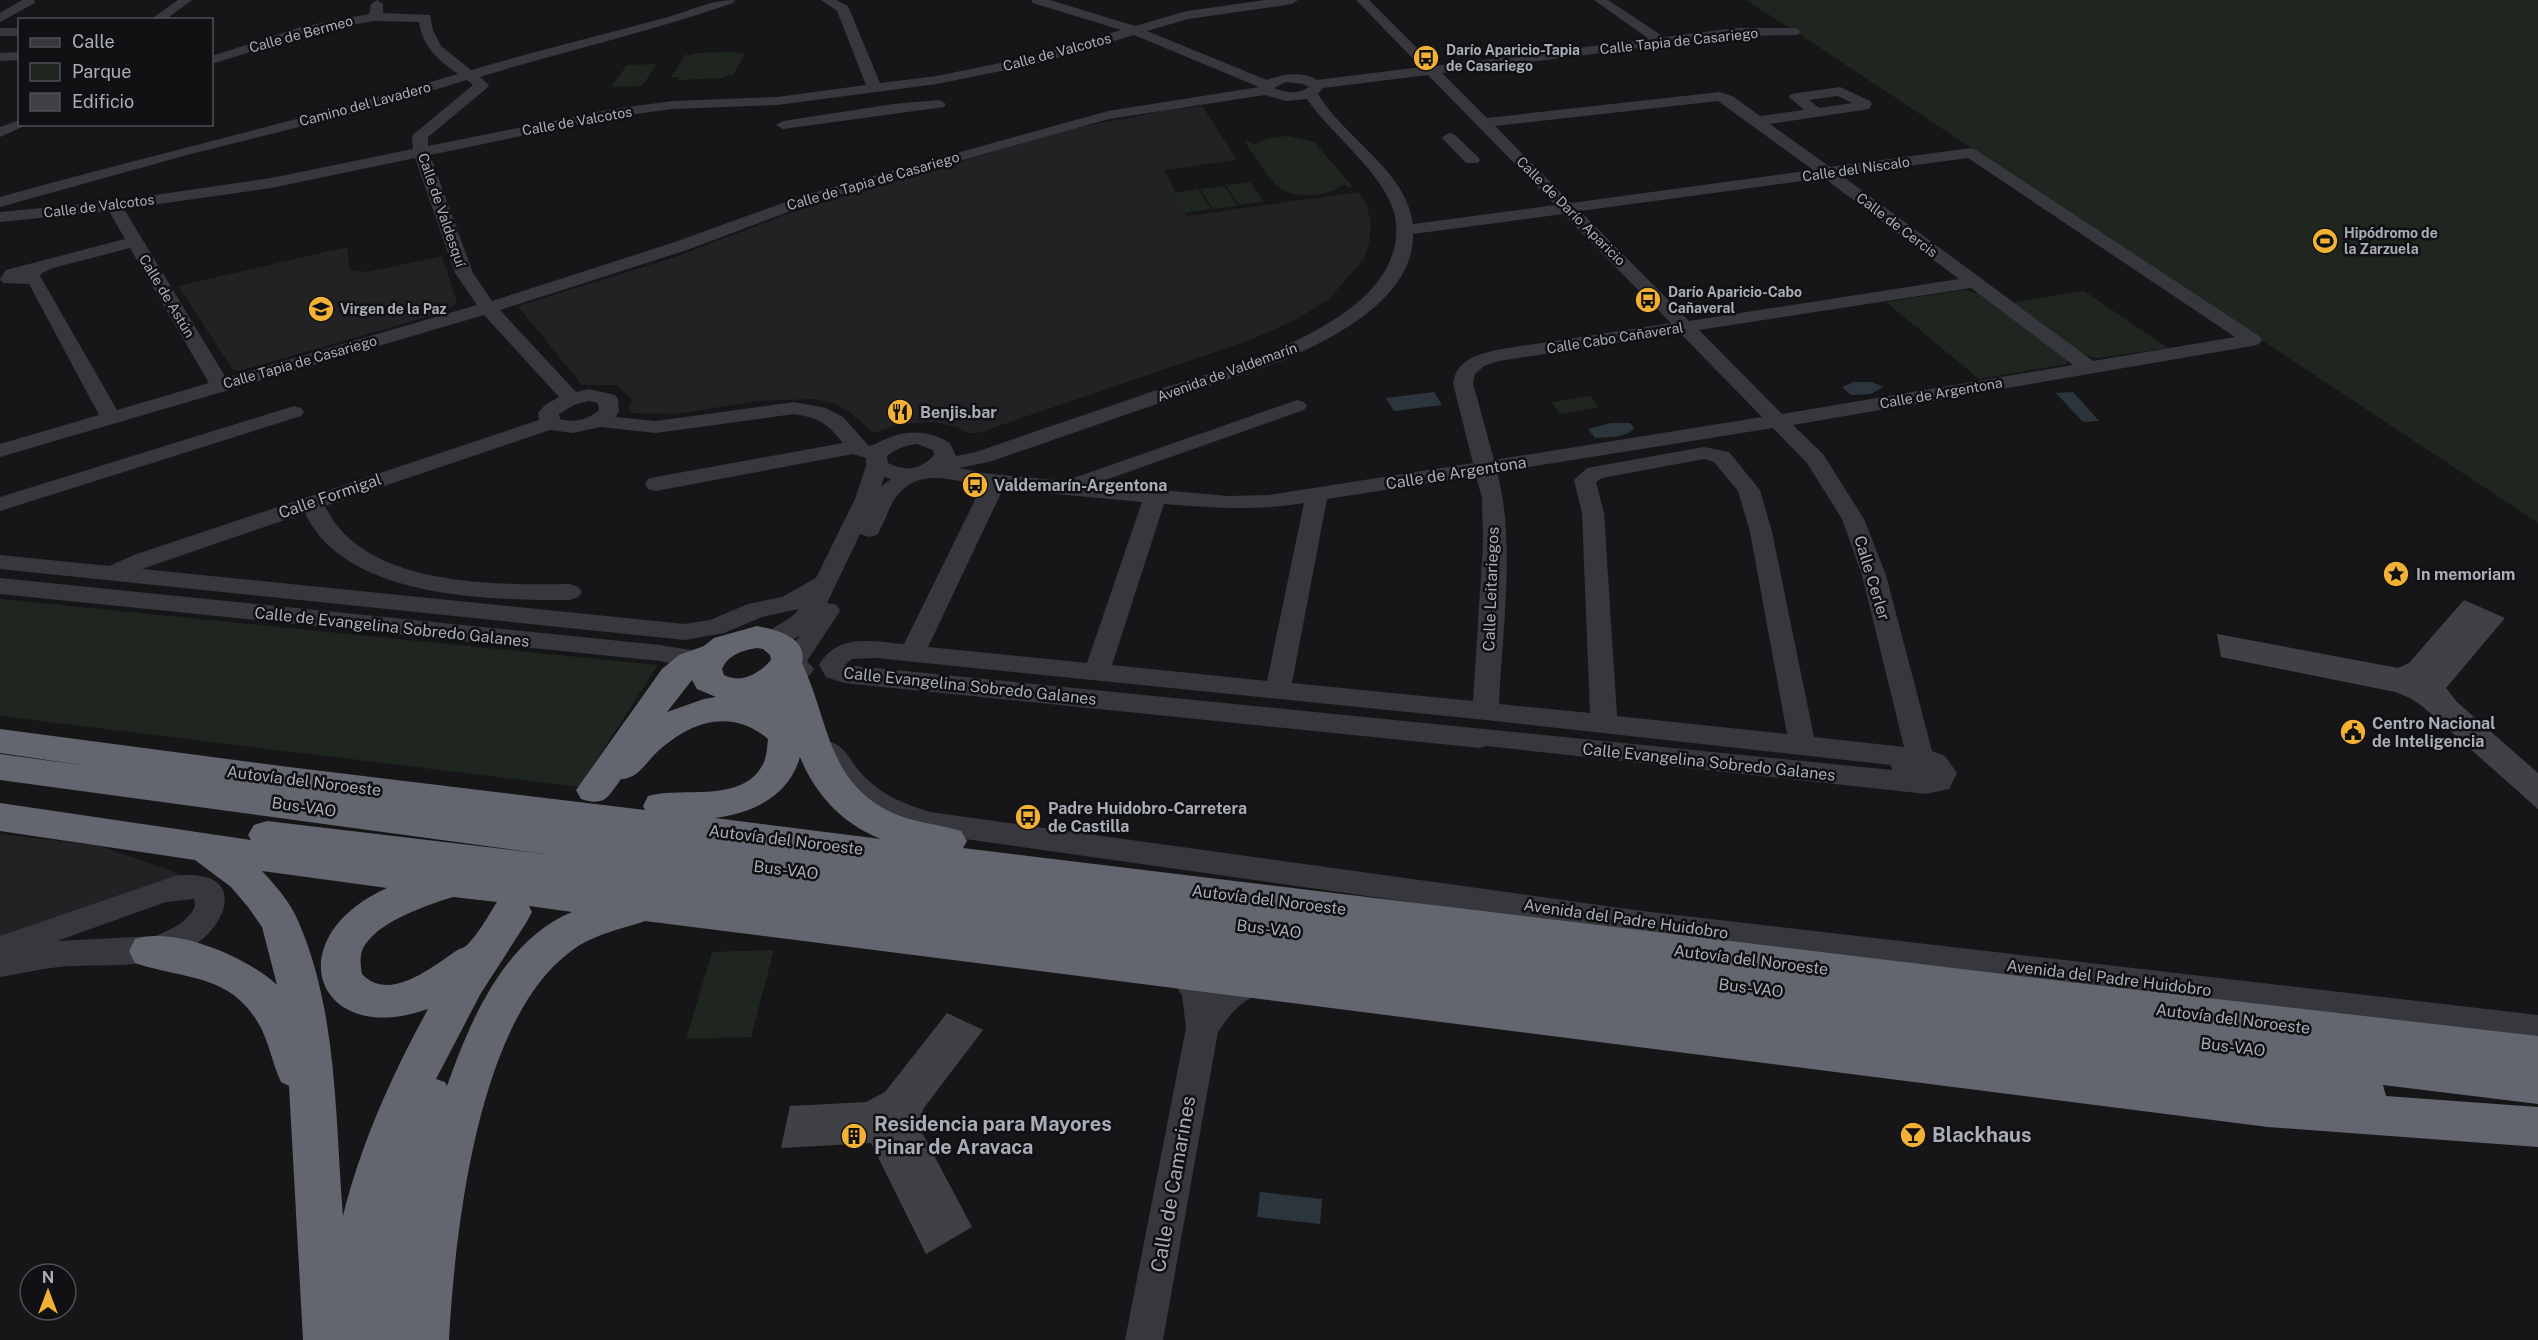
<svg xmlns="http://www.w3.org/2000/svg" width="2538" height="1340" viewBox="0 0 2538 1340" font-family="'Public Sans',sans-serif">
	<rect width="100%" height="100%" fill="#161618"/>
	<g fill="#222225">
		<polygon points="1202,106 1237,160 1165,170 1186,216 1359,192 1367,206 1371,224 1369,243 1364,259 1329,299 1297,319 1253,339 978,433 966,433 958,427 934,422 900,424 873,433 850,412 835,404 814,399 757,401 676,414 633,413 628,408 633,400 616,385 582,385 518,306 675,257 795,211 1066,130 1168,110"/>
		<polygon points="347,247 350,270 368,272 442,256 457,303 444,312 239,371 233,370 178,286"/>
		<polygon points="0,834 100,846 183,875 0,940"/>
	</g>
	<g fill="#1e261f">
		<polygon points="1746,0 2538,0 2538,523 1796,32"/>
		<polygon points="738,52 737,54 745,54 733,75 724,76 723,78 678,80 679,77 671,77 685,55 693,55 695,53"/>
		<polygon points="657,64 642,86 611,87 627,65"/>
		<path d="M1288 136 1314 142 1353 187 1348 188 1344 184C1329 197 1292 201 1276 185 1264 173 1255 156 1245 142L1250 141 1253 145 1268 138Z"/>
		<polygon points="1250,182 1264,202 1239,205 1226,185"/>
		<polygon points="1224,186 1238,206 1213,209 1200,189"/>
		<polygon points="1198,189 1211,209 1185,213 1173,193"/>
		<polygon points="1963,290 1978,293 2067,360 2067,364 1979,379 1886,302"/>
		<polygon points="2084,291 2168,348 2098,358 2084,355 2013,302"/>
		<polygon points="1590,396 1599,407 1560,414 1551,402"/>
		<polygon points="0,599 658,665 579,787 0,716"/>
		<polygon points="774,950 751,1037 686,1039 712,952"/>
	</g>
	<g fill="#2c353c">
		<polygon points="1853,382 1872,382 1883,387 1871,394 1851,395 1842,387"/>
		<polygon points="1434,392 1442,405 1394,411 1386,398"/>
		<polygon points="2073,392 2099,421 2083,422 2056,393"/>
		<path d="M1611 423H1630L1634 428C1626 438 1609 437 1595 438L1588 429Z"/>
		<polygon points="1260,1192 1322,1199 1320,1224 1257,1217"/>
	</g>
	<g fill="#404145">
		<polygon points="2464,600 2505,618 2446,688 2457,702 2538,773 2538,809 2422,706 2410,698 2395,692 2221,657 2217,634 2398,668 2409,663"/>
		<polygon points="947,1013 983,1030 923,1109 920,1129 972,1227 926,1254 871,1143 781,1148 790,1106 866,1102 885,1092"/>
	</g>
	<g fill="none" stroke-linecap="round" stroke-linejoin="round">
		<g fill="#37383d" fill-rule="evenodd">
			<polygon points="22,0 34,0 35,3 0,22 0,13"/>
			<polygon points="178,0 192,0 165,20 150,20"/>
			<path d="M377 0 383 4V13L430 15 433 30 441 46 471 70C536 51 602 35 668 17 692 10 710 0 735 0L733 3C650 32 564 51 480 77L489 85 487 88 428 137V146L613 109 673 101 777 97 866 85 837 11 821 0H836L848 6 880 83 937 76 1033 56 1121 30 1033 3 1031 0H1050L1135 26 1187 11 1265 0H1298L1292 4 1188 19 1147 31 1267 80C1284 74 1301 71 1317 80L1421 67 1356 0H1369L1435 66 1649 39 1594 0H1608L1664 37 1736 28H1793L1798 29 1800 32 1798 35 1736 36 1442 73 1487 118 1720 92 1734 97 1760 116 1804 110 1789 97 1791 94 1840 87 1870 101 1872 104 1869 109 1770 124 1830 167 1971 148 1976 150 2259 336 2262 340 2259 344 2252 346 1793 425 1823 454 1864 519 1886 575 1932 751 1945 756 1957 773 1949 789 1926 794 1486 746 1480 748 844 683 826 677 819 665C837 633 872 641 904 644L982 486C952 480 918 467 896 497 888 508 885 523 877 535L869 537 860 534 827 603 837 605 840 611 807 661 814 669 810 675 801 678 778 667 774 661C781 650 791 648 800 636L773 648 764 646 761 640C769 626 789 623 799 609L762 617 724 633 685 640 0 569V555L109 566 134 555 539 420 538 413 545 405 559 397 484 315 0 457V444L99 415 29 284 3 283 0 279 6 270 125 239 109 211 0 222V212L114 201 271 178 413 149 412 136 415 133 473 85 467 80 371 109 187 155 0 207V197C152 155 306 119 458 74 439 61 422 46 419 22L373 21 309 33 212 64V56L301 27 369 14 371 4ZM1134 35 1259 87 1108 111 805 195 675 242 492 301 473 273 430 155 613 117 673 109 777 105 937 84 1040 63ZM1428 75 1555 205 1413 224C1406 170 1344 138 1318 94L1323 88ZM1286 82 1303 84 1309 87C1298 95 1286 93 1274 88ZM1265 95 1286 101 1307 99C1331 135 1393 180 1396 223 1405 325 1221 369 1148 393 1090 413 1033 432 976 452L956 456 950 443C930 431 908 429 886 439 880 441 875 445 869 446L843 417 826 408 794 402 656 421 615 417 619 412 618 399 615 395 589 389 576 392 500 310 687 250 817 201 1109 119ZM1838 96 1852 103 1819 108 1809 100ZM1718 101 1813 170 1571 203 1495 126ZM415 158 455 273 477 305 226 378 124 209 271 188ZM1968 158 2235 337 2093 361 1841 175ZM1824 178 1959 279 1689 321 1580 211ZM1563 214 1671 323 1496 350C1476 355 1457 360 1453 383L1473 463 1269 495 1228 496 1094 484 1304 410 1307 406 1304 402 1297 400 1065 481 983 473 959 468 989 462 1281 361C1331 340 1414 299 1413 234ZM130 248 209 383 117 410 40 276 42 273 53 268ZM1971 288 2073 365 1782 414 1699 330ZM1680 333 1762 417 1494 460 1473 383 1475 374 1484 366 1499 361ZM589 401 598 403 599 410C587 420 575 423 560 419L559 414 574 405ZM794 414C819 418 827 423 843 443L656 477 648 479 645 484 648 489 656 491 853 454 866 458V466L855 499 816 578 782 597 748 604 710 620 685 624 142 569 305 513C345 599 489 600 570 600L578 597 582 592 578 587 570 584C494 585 363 587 325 506L550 430 573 433 600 427 656 433ZM1773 428 1807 463 1842 519 1862 575 1904 747 1814 737 1772 532 1760 490 1729 452 1704 447 1587 468 1574 480 1582 513 1590 713 1499 704C1502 632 1516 540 1497 472ZM917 444 933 450 934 455C921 470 905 472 888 463L887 456C896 449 906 445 917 444ZM1704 459 1714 462 1738 491 1750 532 1787 734 1617 716 1604 513 1596 482 1602 478ZM1476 476 1482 498 1483 544 1473 701 1292 683 1327 499ZM884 477 891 479 881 487ZM1003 489 1142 502 1087 663 928 647ZM1304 503 1267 681 1112 665 1164 504C1212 508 1257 511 1304 503ZM876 658 1486 720 1891 765 1892 770 845 665 852 659Z"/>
			<rect x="0" y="28" width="20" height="8"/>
			<polygon points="20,52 20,60 0,61 0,53"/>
			<polygon points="939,100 946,104 944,107 783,129 776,125 783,121 893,104"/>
			<polygon points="20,120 20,124 29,124 0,137 0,127"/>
			<polygon points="1450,133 1455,135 1478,157 1480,160 1478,163 1466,163 1445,141 1442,138 1445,135"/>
			<polygon points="294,406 301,408 304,412 301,416 0,511 0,497"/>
			<polygon points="0,578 660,645 691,650 704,663 700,669 691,672 675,664 660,661 0,594"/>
			<path d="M831 742C846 747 850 761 860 772 881 795 902 803 930 812L1642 911 2538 1015V1043L1642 935 930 834 876 817 841 787 817 752 821 745Z"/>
			<path d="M175 876C250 866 231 931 180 953 141 970 100 963 59 967 39 969 19 974 0 977V936ZM194 899 195 906C188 922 171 930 155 936L57 941 166 902Z"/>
			<path d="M1183 960 1194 964 1212 990C1227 977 1247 966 1266 973L1271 982 1266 991C1243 999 1231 1012 1218 1032L1163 1340H1125L1186 1028 1182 995 1167 973 1172 964Z"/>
		</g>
		<path fill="#63666e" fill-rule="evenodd" d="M757 626C776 630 808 637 802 663 830 722 826 783 895 814 916 823 939 824 961 831L967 841 963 848 2086 984 2538 1036V1104L2383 1085 2386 1096 2538 1107V1147L2268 1127 645 921C619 930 593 934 570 952 477 1021 455 1232 449 1340H303L289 1086 281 1082C273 1065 270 1047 262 1030 234 973 185 980 135 963L129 951 135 939C175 926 247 957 277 985L262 927 248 907 231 887 195 860 0 831V803L251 840 248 835 254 825 267 821 545 854 0 780V754L88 766 0 753V729L289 767 645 810 643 806 648 796C681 786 745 805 764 762 767 755 767 747 768 739 731 707 689 722 656 753 645 764 637 779 621 779 608 797 605 807 581 799L576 790 662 669 679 655 704 646 714 638ZM757 648 763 649 770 655 771 660C759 674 741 684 724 675L722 669C728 655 743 650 757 648ZM692 680 697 689 716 697 704 699 667 712ZM800 757C816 796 843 824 881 839L715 818C753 813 789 796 800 757ZM262 871 387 888C276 938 315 1049 428 1009 392 1075 361 1143 343 1216 335 1119 338 1014 299 923 291 903 276 886 262 871ZM453 897 497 902C488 916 479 933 468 944 465 948 460 948 456 951 432 967 389 1003 362 974 361 968 360 961 361 955 367 925 427 905 453 897ZM529 906 572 912C504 940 470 1021 447 1086L445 1082 436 1079 481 993 526 923 532 912Z"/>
	</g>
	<defs>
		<g id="bus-disc" transform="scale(1.35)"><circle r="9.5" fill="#f2b134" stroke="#111113"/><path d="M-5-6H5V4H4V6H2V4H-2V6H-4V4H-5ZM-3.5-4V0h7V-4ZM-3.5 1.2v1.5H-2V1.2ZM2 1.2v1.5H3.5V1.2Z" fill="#111"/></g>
		<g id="stadium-disc" transform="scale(1.35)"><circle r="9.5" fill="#f2b134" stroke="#111113"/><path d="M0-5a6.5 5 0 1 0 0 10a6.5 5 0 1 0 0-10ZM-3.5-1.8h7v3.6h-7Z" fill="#111"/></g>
		<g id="school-disc" transform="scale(1.35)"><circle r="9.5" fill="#f2b134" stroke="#111113"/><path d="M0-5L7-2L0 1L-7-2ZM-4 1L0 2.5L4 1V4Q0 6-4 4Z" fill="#111"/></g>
		<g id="restaurant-disc" transform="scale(1.35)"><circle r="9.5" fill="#f2b134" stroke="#111113"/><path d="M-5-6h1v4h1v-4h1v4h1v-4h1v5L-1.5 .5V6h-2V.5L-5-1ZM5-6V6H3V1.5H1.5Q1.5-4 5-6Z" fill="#111"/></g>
		<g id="sight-disc" transform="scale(1.35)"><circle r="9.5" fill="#f2b134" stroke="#111113"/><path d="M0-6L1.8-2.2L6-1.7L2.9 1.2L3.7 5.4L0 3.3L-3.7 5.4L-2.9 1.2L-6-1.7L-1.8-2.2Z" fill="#111"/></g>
		<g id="civic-disc" transform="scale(1.35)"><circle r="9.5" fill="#f2b134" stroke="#111113"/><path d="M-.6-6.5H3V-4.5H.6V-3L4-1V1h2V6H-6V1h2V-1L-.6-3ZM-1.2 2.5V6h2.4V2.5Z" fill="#111"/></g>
		<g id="bar-disc" transform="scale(1.35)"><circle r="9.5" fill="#f2b134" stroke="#111113"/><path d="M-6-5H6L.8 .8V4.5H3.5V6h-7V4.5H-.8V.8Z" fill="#111"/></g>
		<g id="building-disc" transform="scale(1.35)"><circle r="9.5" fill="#f2b134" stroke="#111113"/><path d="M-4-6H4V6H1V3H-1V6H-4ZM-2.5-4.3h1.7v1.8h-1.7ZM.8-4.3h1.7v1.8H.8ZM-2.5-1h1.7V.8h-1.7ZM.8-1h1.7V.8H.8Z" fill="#111"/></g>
	</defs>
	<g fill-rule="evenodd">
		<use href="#bus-disc" x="1426" y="58"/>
		<use href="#stadium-disc" x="2325" y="241"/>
		<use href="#bus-disc" x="1648" y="300"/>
		<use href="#school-disc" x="321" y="309"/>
		<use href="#restaurant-disc" x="900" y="412"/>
		<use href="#bus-disc" x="975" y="485"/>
		<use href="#sight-disc" x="2396" y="574"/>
		<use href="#civic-disc" x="2353" y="732"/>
		<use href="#bus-disc" x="1028" y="817"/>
		<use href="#bar-disc" x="1913" y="1135"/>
		<use href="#building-disc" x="854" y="1136"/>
	</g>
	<g text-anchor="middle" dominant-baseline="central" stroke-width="5" stroke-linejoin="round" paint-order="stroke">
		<g font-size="14" fill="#a8adb8" stroke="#111113">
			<text transform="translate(301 34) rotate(-15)">Calle de Bermeo</text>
			<text transform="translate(1679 41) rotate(-6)">Calle Tapia de Casariego</text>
			<text transform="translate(1057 52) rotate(-15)">Calle de Valcotos</text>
			<text transform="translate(365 104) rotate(-15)">Camino del Lavadero</text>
			<text transform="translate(577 121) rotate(-10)">Calle de Valcotos</text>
			<text transform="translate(1856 169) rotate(-8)">Calle del Níscalo</text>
			<text transform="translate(873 181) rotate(-16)">Calle de Tapia de Casariego</text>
			<text transform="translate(99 206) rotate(-7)">Calle de Valcotos</text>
			<text transform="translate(442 210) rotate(71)">Calle de Valdesquí</text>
			<text transform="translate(1571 211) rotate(45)">Calle de Darío Aparicio</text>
			<text transform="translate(1897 225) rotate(37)">Calle de Cercis</text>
			<text transform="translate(167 296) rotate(59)">Calle de Astún</text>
			<text transform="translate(1615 338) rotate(-9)">Calle Cabo Cañaveral</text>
			<text transform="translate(300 362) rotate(-16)">Calle Tapia de Casariego</text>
			<text transform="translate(1227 372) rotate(-20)">Avenida de Valdemarín</text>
			<text transform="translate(1941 393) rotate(-10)">Calle de Argentona</text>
		</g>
		<g font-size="14" font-weight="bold" fill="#a8adb8" stroke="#111113" text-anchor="start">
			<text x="1446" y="50">Darío Aparicio-Tapia<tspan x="1446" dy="16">de Casariego</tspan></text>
			<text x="2344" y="233">Hipódromo de<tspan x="2344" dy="16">la Zarzuela</tspan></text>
			<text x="1668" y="292">Darío Aparicio-Cabo<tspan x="1668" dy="16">Cañaveral</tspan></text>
			<text x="340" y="309">Virgen de la Paz</text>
		</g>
		<g font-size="16" font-weight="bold" fill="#a8adb8" stroke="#111113" text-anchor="start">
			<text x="920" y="412">Benjis.bar</text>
			<text x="994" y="485">Valdemarín-Argentona</text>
			<text x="2416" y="574">In memoriam</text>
			<text x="2372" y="723">Centro Nacional<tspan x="2372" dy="18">de Inteligencia</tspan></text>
			<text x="1048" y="808">Padre Huidobro-Carretera<tspan x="1048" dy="18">de Castilla</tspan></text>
		</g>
		<g font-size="16" fill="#a8adb8" stroke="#111113">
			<text transform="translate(1456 473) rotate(-9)">Calle de Argentona</text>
			<text transform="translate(330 496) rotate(-19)">Calle Formigal</text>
			<text transform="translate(1872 578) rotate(73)">Calle Cerler</text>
			<text transform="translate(1491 589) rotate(-88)">Calle Leitariegos</text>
			<text transform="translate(392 627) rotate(6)">Calle de Evangelina Sobredo Galanes</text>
			<text transform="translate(970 686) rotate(6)">Calle Evangelina Sobredo Galanes</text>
			<text transform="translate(1709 762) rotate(6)">Calle Evangelina Sobredo Galanes</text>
			<text transform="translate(304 781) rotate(7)">Autovía del Noroeste</text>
			<text transform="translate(304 807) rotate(8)">Bus-VAO</text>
			<text transform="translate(786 840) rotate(7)">Autovía del Noroeste</text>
			<text transform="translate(786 870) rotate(7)">Bus-VAO</text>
			<text transform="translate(1269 900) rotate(7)">Autovía del Noroeste</text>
			<text transform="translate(1626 919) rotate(8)">Avenida del Padre Huidobro</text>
			<text transform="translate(1269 929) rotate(7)">Bus-VAO</text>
			<text transform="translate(1751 960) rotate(7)">Autovía del Noroeste</text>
			<text transform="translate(2109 978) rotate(7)">Avenida del Padre Huidobro</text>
			<text transform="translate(1751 988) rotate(7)">Bus-VAO</text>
			<text transform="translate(2233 1019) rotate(7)">Autovía del Noroeste</text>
			<text transform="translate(2233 1047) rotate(7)">Bus-VAO</text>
		</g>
		<g font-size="20" font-weight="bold" fill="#a8adb8" stroke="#111113" text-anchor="start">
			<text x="874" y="1124">Residencia para Mayores<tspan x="874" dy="23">Pinar de Aravaca</tspan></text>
			<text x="1932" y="1135">Blackhaus</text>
		</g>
		<g font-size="20" fill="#a8adb8" stroke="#111113">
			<text transform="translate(1173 1184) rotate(-80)">Calle de Camarines</text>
		</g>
	</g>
	<rect x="18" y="18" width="195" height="108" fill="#111113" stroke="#4d4f55" stroke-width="1.5"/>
	<rect x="30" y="38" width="30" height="9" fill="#37383d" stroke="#4d4f55" stroke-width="1.5"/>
	<text x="72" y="48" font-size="18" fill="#a8adb8">Calle</text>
	<rect x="30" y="63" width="30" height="18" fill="#1e261f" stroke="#4d4f55" stroke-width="1.5"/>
	<text x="72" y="78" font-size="18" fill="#a8adb8">Parque</text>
	<rect x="30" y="93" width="30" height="18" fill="#404145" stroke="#4d4f55" stroke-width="1.5"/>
	<text x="72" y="108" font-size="18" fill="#a8adb8">Edificio</text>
	<g transform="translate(48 1292)"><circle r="28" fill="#111113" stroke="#4d4f55" stroke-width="1.5"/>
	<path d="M0-4.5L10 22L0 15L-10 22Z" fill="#f2b134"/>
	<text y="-9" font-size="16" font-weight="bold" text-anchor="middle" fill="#a8adb8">N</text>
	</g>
</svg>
